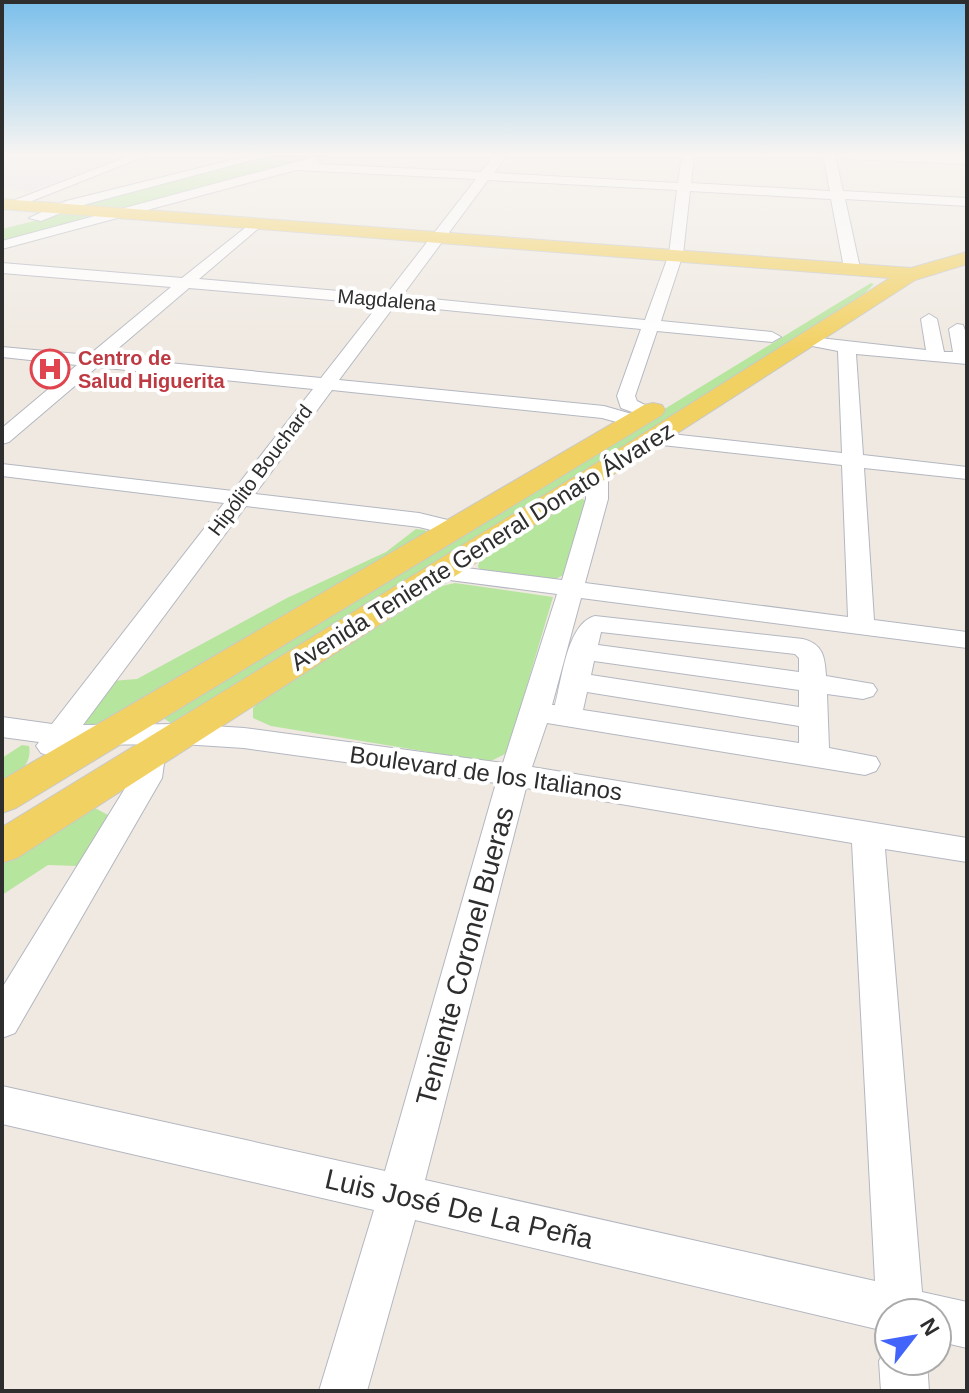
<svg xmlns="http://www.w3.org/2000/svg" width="969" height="1393" viewBox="0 0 969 1393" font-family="Helvetica,sans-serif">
	<rect width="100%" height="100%" fill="#efe9e1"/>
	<polygon fill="#e3e1e8" points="11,155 131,155 30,191 2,189 2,159"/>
	<g fill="#b6e59e">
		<polygon points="272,155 330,155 132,208 79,205"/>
		<polygon points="62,214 90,216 2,243 2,229"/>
		<polygon points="871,283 874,284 851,307 175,726 162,717 168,712"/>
		<polygon points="579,498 588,501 566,574 549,582 481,570 478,567 479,562 573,499"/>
		<polygon points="416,529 425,530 428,535 98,725 88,726 83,721 111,681 137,679 287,598 386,552"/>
		<polygon points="455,583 553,597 507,753 489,762 271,726 253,718 253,708 262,700 442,586"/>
		<path d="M22 745 29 746C33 765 15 777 2 787V758Z"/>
		<polygon points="95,808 108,815 108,821 77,866 48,865 2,895 2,862 83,811"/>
	</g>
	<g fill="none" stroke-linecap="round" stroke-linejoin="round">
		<g stroke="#b4b7c1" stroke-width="2">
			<g id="minor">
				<polygon points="132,155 148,155 14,208 2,205"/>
				<polygon points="252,155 271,155 76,207 41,221 29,218 66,201"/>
				<path d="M495 155H507L494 173 678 183 682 155H694L691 183 830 191 823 155H835L843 191 967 198V206L845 199 860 268 852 273 844 268 831 199 690 191 683 254 661 321 772 332 781 337 772 342 657 331 635 396 637 401 659 412 649 418 621 408 617 396 641 329 395 305 339 380 604 406 642 417 645 421 635 427 602 418 332 390 255 494 419 513 464 524 467 529 464 534 456 536 419 527 246 506 83 725 182 724 244 728 503 763 557 594 442 579 433 577 430 572 433 567 442 565 562 580 586 499V475L597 469 608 475V499L585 583 848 617 842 465 653 444 643 438 653 432 842 453 838 351 802 344 799 340 802 336 926 350 921 319 929 314 937 319 944 352H953L949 329 957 324 963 325 967 336V364L856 354 863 455 967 467V479L864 468 874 620 967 632V648L581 598 552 705H555C562 680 567 623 595 616L803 639C823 644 825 657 826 676L873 684 877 690 873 696 863 699 827 694 829 748 876 757 880 764 876 771 865 775 547 723 532 767 967 838V862L885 849 922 1292 967 1302V1348L937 1341V1313H889V1332L415 1220 367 1391H319L374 1210 2 1124V1086L385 1171 496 783 244 748 182 744 68 745C60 756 53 757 41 753L36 746 39 742 2 737V717L52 724 224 503 2 476V464L233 491 313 389 97 367 9 442 2 444V428L77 365 2 357V347L89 355 171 287 2 273V263L182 278 255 220 260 221V227L199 279 386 295 476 179 296 170 2 249V241L314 157 320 161 318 164 481 172ZM488 180 677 190 669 254 645 320 402 296ZM189 288 379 304 321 378 108 357ZM601 632 795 654 799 658V672L598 645ZM594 661 799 690V707L591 675ZM587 692 799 726V743L583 710ZM526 788 852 843 875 1281 425 1180Z"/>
				<polygon points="843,155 967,156 967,164 849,159"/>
				<polygon points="150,746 161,749 165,756 162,778 15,1033 2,1038 2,988 132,777 139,749"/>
				<polygon points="889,1343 889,1361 927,1361 929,1391 881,1391 879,1361"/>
			</g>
		</g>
		<g stroke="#c9c9c9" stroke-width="2">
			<g id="major">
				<polygon points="2,199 911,268 967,252 967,264 915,280 17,858 2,863 2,827 587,469 890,278 2,209"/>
				<polygon points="653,403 662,405 665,410 662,415 16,808 2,813 2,780 644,405"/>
			</g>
		</g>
		<use href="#minor" fill="#fff" fill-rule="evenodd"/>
		<use href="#major" fill="#f2d163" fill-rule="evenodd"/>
	</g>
	<linearGradient id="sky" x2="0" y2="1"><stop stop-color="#7abfeb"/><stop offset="0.44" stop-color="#f8f5f2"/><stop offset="1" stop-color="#f8f5f2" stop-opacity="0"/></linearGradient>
	<rect width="969" height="350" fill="url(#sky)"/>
	<defs>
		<g id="hospital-ring" transform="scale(2)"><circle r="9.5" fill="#fff" stroke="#e0444e" stroke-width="1.5"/><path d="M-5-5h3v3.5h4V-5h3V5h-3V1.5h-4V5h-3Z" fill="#e0444e"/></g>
	</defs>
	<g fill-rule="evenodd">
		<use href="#hospital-ring" x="50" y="369"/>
	</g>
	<g text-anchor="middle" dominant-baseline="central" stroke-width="8" stroke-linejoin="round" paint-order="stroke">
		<g font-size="20" fill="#2e2e2e" stroke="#fff">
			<text transform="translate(387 300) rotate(5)">Magdalena</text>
			<text transform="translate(260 470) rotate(-53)">Hipólito Bouchard</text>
		</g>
		<g font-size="20" font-weight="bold" fill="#be3a42" stroke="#fff" text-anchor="start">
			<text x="78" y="358">Centro de<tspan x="78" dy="23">Salud Higuerita</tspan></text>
		</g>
		<g font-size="24" fill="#2e2e2e" stroke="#fff">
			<text transform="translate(482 546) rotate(-32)">Avenida Teniente General Donato Álvarez</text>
			<text transform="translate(486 773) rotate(8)">Boulevard de los Italianos</text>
		</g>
		<g font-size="28" fill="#2e2e2e" stroke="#fff">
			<text transform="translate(465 956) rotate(-75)">Teniente Coronel Bueras</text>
			<text transform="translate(459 1209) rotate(13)">Luis José De La Peña</text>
		</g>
	</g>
	<rect width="969" height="1393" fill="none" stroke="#2e2e2e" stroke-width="8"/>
	<g transform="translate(913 1337) rotate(59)"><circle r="38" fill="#ffffff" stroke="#ababab" stroke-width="2"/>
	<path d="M0-6L14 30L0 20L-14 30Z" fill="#4264fb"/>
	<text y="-12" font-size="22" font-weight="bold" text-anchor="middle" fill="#2e2e2e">N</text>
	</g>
</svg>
